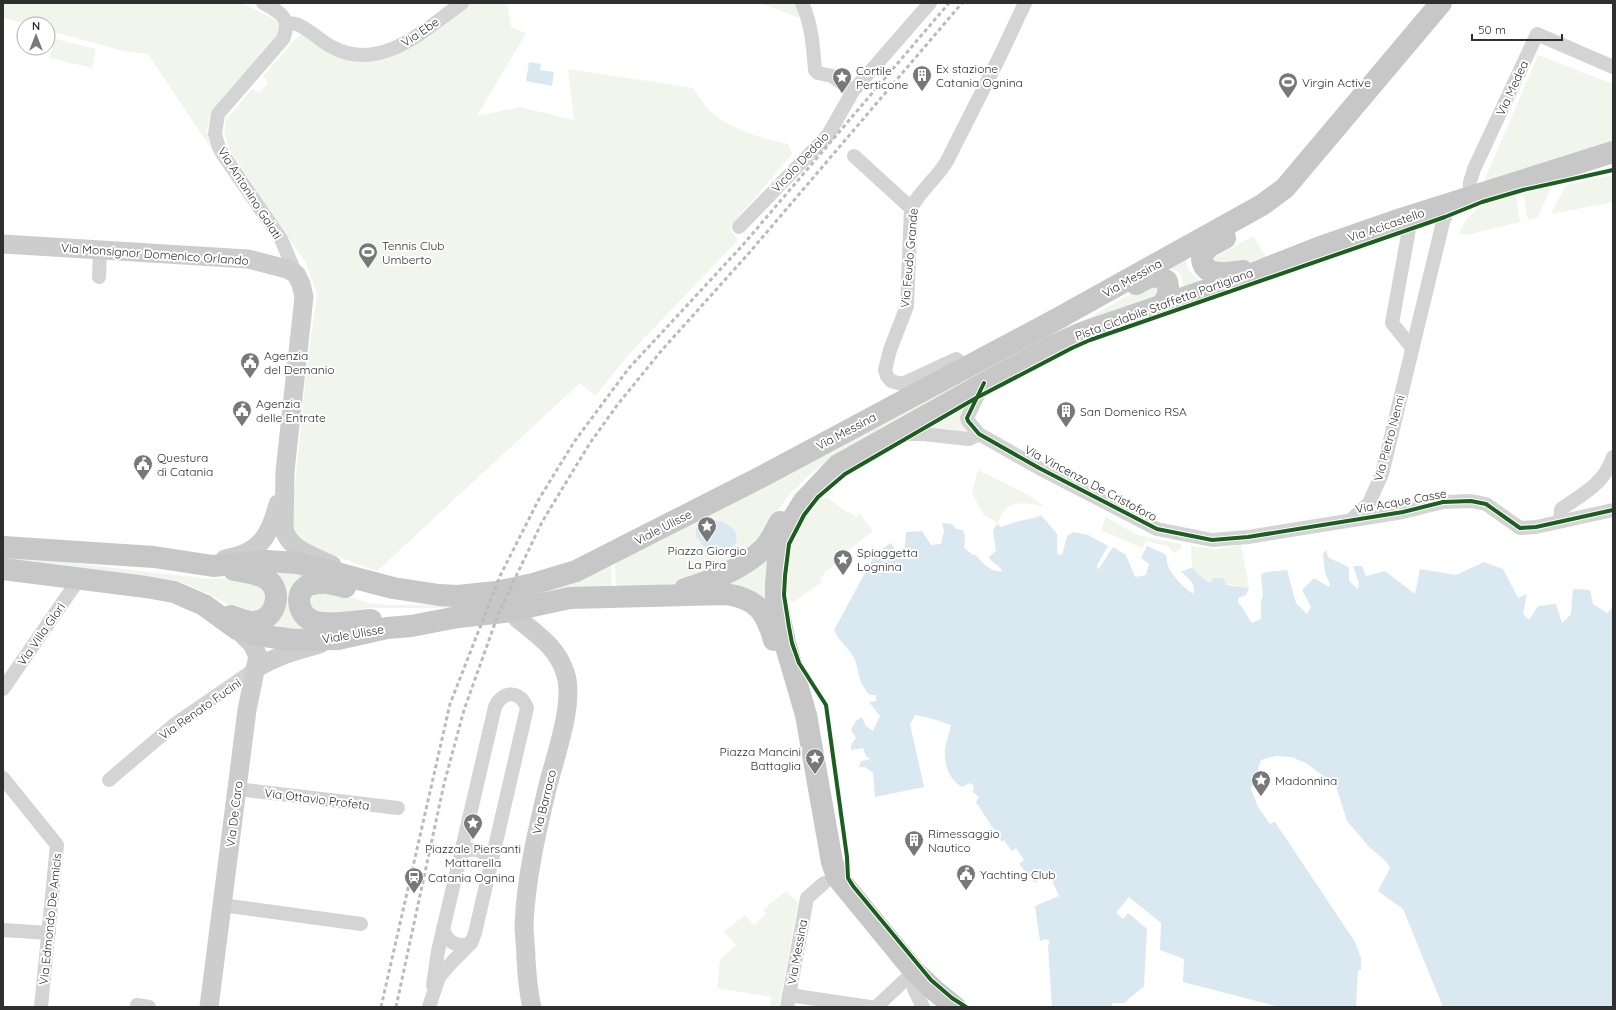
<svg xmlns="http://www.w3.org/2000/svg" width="1616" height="1010" viewBox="0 0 1616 1010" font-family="Quicksand,sans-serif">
	<rect width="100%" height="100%" fill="#fff"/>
	<g fill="#f1f5ec">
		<polygon points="3,3 242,3 276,20 280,26 279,34 210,115 207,130 210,147 148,54 123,51 48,30 48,24 26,24 3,18"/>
		<path d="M471 3H507L511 27 526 33 477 116 520 107 574 120 568 69 693 88C698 95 703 104 709 110 731 130 760 138 788 144L792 154 729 228 738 240 629 354 595 396 580 383 377 571 309 546 295 537 291 524 308 356 317 295 306 263 231 152C227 141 222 131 226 120L252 89 260 93 268 83 263 76 300 34 355 61 378 60 399 52Z"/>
		<polygon points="759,3 798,3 803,19"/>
		<polygon points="55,39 96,49 92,68 50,58"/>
		<polygon points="1538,55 1613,84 1613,141 1500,178 1484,181"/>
		<polygon points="1613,175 1613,202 1551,214 1566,185"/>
		<polygon points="1551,187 1538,217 1528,220 1523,194"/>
		<path d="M1516 196 1520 222 1466 235 1459 234C1470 206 1489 202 1516 196Z"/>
		<polygon points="1253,236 1266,257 1229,267 1210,260"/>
		<path d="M1187 256C1185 268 1192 276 1202 282L1182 289C1184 274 1180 272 1167 268Z"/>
		<polygon points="1150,283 1154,283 1162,293 844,449 811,473 789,495 760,536 744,550 718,566 692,579 673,584 616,588 615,563 796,470 1064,327 1085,320"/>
		<polygon points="964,408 967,431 931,428"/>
		<path d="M978 470 1032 497 1045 507C1033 504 1014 499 1005 510 1001 514 999 520 997 524L993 520 984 515 972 493Z"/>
		<path d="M826 497 845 511 851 513 856 517 860 514 873 531 840 557 839 562 825 572 820 580 822 582 792 603C787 595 787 588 788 579 788 547 801 517 826 497Z"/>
		<polygon points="1106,517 1137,535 1181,544 1181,549 1174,553 1168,546 1146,541 1142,548 1101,530"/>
		<path d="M1241 545 1249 588 1212 581 1209 583C1205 579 1199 577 1196 573 1191 566 1191 554 1191 546L1216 549Z"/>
		<polygon points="3,555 210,579 240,578 260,582 270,607 240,615 227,604 205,592 177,581 3,559"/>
		<polygon points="771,559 776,624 722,585"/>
		<polygon points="612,565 611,588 458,608 369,608 320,616 310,608 309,592 336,593 369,603 387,605 458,604 577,581"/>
		<path d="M271 572 315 574 289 604C293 624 303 625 319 633L266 626Z"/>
		<polygon points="786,891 798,903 779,1007 770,1007 771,997 717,988 720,960 736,945 724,932 745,915 754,925 766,914 763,910"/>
	</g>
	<g fill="#d9e8f1">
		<polygon points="529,62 541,64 540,70 554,72 552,86 526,81"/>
		<path d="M1041 515 1057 534V554L1062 555 1067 536 1073 532 1088 535 1108 546 1097 565 1098 570 1113 547 1126 555 1135 577 1146 575 1149 564 1141 558 1147 546 1165 554C1168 558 1166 562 1168 566 1173 577 1183 587 1193 594 1197 584 1188 578 1181 572L1193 567C1196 575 1203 577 1209 583L1212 581 1213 578H1223L1227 585 1249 588 1246 595 1238 598V603C1244 608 1247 616 1252 623L1261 619V601L1263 596 1261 575 1266 572 1287 570 1296 603 1307 614 1311 607 1302 590 1314 578 1329 587 1330 584 1325 573 1323 554 1326 550 1328 557C1336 562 1343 563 1349 568V581L1358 589 1359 583 1353 566H1362L1366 576 1385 571 1415 594 1420 569 1456 575 1484 562 1503 569 1518 598 1527 594 1523 614 1529 620 1538 606 1556 604 1562 623 1571 614 1573 589 1590 590 1593 604 1607 613 1613 607V1007H1443L1403 909 1378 891 1390 868 1386 861 1369 847 1347 821 1336 786 1306 763 1291 757 1276 756 1261 760 1251 789 1258 807 1270 824 1275 822 1355 942 1361 958V970H1358L1356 1007H1280L1183 982 1184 959 1160 950 1161 923 1129 897 1116 913 1123 919 1128 913 1147 929 1144 986 1124 1003H1112V1007H1052L1048 945 1050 942 1046 939 1040 941 1035 906 1059 896 1049 873 1035 883 1019 864 1024 860 1016 848 1012 851 1004 840 1002 842 976 802 979 797 973 792 974 786 970 783 962 787C949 779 944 765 945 749 946 741 950 733 951 725L930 718 915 715 910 724 924 787 875 797 873 773 865 767H859L861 761 871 759 866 756 863 748 851 750V745L856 738 851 730 856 721 862 717 866 726 873 731 880 716 869 702 876 701V695H870C855 680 861 667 851 653 845 644 839 641 834 630L876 553 891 543 900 559H904L906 532 922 531 931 545 941 544 944 531 942 523 952 524 956 529 963 530 965 536 964 548 973 555H976C981 563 992 573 1002 571 1000 565 992 564 989 557L996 551 993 530 997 524 1001 527C1007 525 1013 523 1020 521 1027 519 1034 519 1041 515Z"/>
		<path d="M714 520C744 525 744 552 716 549 708 549 702 546 698 539 690 527 705 521 714 520Z"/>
	</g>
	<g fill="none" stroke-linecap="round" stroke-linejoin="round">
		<g stroke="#d4d4d4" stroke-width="14">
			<path d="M263 3C280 12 292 18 283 39L218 114 215 134 218 145 222 153 281 239 296 274"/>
			<path d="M802 3C812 25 813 47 815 70L818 73 832 76 853 91"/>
			<path d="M287 23C290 24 293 23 296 24 305 26 322 42 332 47 381 73 424 30 462 3"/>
			<polyline points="854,156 911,208"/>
			<polyline points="1469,198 1470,182 1474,169 1537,34 1613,67"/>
			<polyline points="1401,219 1409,229 1392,323 1412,348"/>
			<polyline points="739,227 828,135 853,91 930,3"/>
			<polyline points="99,277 100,250"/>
			<path d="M967 367 956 359 902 384 891 381 887 376 885 370 890 350 907 306 911 208C921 190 937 178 947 161L1000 56 1025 3"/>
			<polyline points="983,385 967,418 968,421 979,434 1039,468 1157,529 1212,540 1248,537 1403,512 1443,502 1471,501 1486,504 1520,528 1536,527 1613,510"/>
			<polyline points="898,434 923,434 969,439 979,434"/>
			<polyline points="1351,520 1369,503 1382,474 1443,222 1451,204"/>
			<path d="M1560 521 1561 509C1583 494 1604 484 1613 457"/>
			<polyline points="3,689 79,579"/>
			<polyline points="3,778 57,845 41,1007"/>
			<polyline points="109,780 175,724 255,669"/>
			<polyline points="237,789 398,808"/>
			<polyline points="222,905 361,924"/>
			<path d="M443 929C447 943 458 948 471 943"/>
			<polyline points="3,930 49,933"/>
			<path d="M433 985 438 951 461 853C474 847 486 849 490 865"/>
			<polyline points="914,989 923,1007"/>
			<polyline points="789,995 870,1007"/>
			<polyline points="137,1005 149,1007"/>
			<path d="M429 1007 439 977 453 961 471 943 475 933 527 708C520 690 503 690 495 707L461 853"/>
			<polyline points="787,1007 807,898 824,883"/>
			<polyline points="876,1007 906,979"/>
		</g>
		<g stroke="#cdcdcd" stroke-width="19">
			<path d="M3 244 248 259 287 269 296 274 301 284 304 297 285 471 284 530C291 551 314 556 332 565"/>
			<path d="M225 559C260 554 270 535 278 504"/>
			<path d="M517 618C538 635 558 648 566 675 574 704 556 754 548 785 537 831 526 877 524 925 524 936 526 948 526 959 527 975 528 992 532 1007"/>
			<path d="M255 669C277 655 296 651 320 644"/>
			<polyline points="209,1007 247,710 258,656 252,644 237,629"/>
		</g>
		<g stroke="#c7c7c7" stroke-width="22">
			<path d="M1225 238 1210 246 1202 254C1200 279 1227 273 1243 271"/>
			<path d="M1136 284C1147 278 1155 272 1167 281L1169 293 1162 306"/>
			<polyline points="3,547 154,557 213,566 267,561 298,563 393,588 439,595 458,596 496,592 533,584 576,571 761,477 1057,319 1262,205 1285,188 1441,3"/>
			<path d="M3 569 146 587 174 592 204 605 237 629 256 635 294 640 338 639 387 628 411 626 458 617 504 612 570 598 726 594C757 599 766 611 774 640"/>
			<path d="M345 587C333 584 322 580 309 585 293 592 298 616 313 621 328 627 355 621 371 620"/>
			<path d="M685 589C713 580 742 569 763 549 771 541 775 531 780 522"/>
			<path d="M231 616C239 619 247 623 255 622 277 619 284 589 265 578 256 573 244 572 234 570"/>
			<polyline points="955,1007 934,990 914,971 837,877 832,862 806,715 785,643 776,599 776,584 779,550 784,536 790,523 804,501 838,465 988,381 1055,345 1082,333 1239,279 1318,248 1401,219 1613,152"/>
		</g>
		<g stroke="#bbb" stroke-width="3" stroke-dasharray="4 3" stroke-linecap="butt">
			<polyline points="381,1007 450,704 500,576 539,499 574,442 629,368 742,246 949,3"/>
			<polyline points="396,1007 444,784 464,710 499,612 542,522 590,443 618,404 662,350 749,253 962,3"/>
		</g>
		<g stroke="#fff" stroke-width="6">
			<g id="cycleway">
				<polyline points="984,383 967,418 968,421 979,434 1039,468 1157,529 1212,540 1248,537 1403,512 1443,502 1471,501 1486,504 1520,528 1536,527 1613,510"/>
				<polyline points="966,1007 952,998 931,980 853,886 848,878 847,857 826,705 799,663 792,643 789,627 784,595 785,576 789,544 804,515 818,497 845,474 976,398 1072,348 1090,340 1445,217 1482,202 1523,190 1613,170"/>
			</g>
		</g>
		<use href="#cycleway" stroke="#1b5e20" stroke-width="4"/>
	</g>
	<defs>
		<g id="building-pin" transform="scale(1)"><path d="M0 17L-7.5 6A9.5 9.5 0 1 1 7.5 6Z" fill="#787878" stroke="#fff"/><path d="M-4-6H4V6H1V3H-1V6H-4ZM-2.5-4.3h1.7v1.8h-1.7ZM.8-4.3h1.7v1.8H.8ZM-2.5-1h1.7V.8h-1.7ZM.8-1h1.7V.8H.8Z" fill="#fff"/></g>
		<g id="sight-pin" transform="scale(1)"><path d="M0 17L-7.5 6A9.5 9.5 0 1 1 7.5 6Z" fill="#787878" stroke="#fff"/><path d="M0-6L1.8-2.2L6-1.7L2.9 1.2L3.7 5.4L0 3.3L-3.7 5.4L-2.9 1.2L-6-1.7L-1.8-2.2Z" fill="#fff"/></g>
		<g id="stadium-pin" transform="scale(1)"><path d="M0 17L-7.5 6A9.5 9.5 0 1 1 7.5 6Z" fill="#787878" stroke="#fff"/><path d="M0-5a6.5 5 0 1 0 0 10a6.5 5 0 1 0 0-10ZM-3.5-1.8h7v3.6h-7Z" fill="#fff"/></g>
		<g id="civic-pin" transform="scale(1)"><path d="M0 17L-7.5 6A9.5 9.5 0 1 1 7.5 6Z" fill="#787878" stroke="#fff"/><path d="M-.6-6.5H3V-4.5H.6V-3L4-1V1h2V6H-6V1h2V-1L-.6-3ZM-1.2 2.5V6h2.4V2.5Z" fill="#fff"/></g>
		<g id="station-pin" transform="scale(1)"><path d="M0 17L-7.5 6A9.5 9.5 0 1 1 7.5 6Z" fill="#787878" stroke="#fff"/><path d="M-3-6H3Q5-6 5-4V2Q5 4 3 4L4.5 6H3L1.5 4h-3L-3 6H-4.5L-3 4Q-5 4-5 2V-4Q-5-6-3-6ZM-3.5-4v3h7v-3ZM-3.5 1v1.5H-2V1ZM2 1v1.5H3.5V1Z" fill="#fff"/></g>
	</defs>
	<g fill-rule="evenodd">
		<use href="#building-pin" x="922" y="75"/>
		<use href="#sight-pin" x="842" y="77"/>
		<use href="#stadium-pin" x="1288" y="82"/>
		<use href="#stadium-pin" x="368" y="252"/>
		<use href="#civic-pin" x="250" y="362"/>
		<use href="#civic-pin" x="242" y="410"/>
		<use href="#building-pin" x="1066" y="411"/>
		<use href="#civic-pin" x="143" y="464"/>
		<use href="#sight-pin" x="707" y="526"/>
		<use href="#sight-pin" x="843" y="559"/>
		<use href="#sight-pin" x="815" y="758"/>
		<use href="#sight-pin" x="1261" y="780"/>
		<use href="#sight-pin" x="473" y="823"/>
		<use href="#building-pin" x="914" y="840"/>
		<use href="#civic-pin" x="966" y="874"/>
		<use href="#station-pin" x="414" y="877"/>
	</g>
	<g text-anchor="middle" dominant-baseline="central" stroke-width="4" stroke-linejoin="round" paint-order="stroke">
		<g font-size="12" fill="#2f2f2f" stroke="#fff">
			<text transform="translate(420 32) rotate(-34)">Via Ebe</text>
			<text transform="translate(1512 88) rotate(-65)">Via Medea</text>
			<text transform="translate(800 162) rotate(-47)">Vicolo Dedalo</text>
			<text transform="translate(250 193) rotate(57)">Via Antonino Galati</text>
			<text transform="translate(1386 225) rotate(-19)">Via Acicastello</text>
			<text transform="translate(155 254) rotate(4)">Via Monsignor Domenico Orlando</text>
			<text transform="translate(909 258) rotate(-85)">Via Feudo Grande</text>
			<text transform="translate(1132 278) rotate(-29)">Via Messina</text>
			<text transform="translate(1164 304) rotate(-20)">Pista Ciclabile Staffetta Partigiana</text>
			<text transform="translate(846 431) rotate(-28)">Via Messina</text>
			<text transform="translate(1389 438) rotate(-75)">Via Pietro Nenni</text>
			<text transform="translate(1091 483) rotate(28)">Via Vincenzo De Cristoforo</text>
			<text transform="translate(1401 501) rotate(-10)">Via Acque Casse</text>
			<text transform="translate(663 527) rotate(-27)">Viale Ulisse</text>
			<text transform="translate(41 634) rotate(-55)">Via Villa Glori</text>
			<text transform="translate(353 634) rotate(-10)">Viale Ulisse</text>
			<text transform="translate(200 709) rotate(-35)">Via Renato Fucini</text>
			<text transform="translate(317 799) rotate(7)">Via Ottavio Profeta</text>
			<text transform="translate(544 802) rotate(-76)">Via Barraco</text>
			<text transform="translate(234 814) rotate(-83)">Via De Caro</text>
			<text transform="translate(50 919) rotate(-84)">Via Edmondo De Amicis</text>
			<text transform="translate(797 952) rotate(-80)">Via Messina</text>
		</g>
		<g font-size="12" fill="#2f2f2f" stroke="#fff" text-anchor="start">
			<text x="936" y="68">Ex stazione<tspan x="936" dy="14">Catania Ognina</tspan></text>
			<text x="856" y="70">Cortile<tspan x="856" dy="14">Perticone</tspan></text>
			<text x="1302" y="82">Virgin Active</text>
			<text x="382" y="245">Tennis Club<tspan x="382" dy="14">Umberto</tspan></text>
			<text x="264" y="355">Agenzia<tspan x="264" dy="14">del Demanio</tspan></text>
			<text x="256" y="403">Agenzia<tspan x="256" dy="14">delle Entrate</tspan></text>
			<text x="1080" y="411">San Domenico RSA</text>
			<text x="157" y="457">Questura<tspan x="157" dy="14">di Catania</tspan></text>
			<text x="707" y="550" text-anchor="middle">Piazza Giorgio<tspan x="707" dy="14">La Pira</tspan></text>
			<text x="857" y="552">Spiaggetta<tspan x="857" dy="14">Lognina</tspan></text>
			<text x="801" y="751" text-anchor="end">Piazza Mancini<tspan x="801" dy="14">Battaglia</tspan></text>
			<text x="1275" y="780">Madonnina</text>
			<text x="928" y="833">Rimessaggio<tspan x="928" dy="14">Nautico</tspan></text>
			<text x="473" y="848" text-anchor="middle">Piazzale Piersanti<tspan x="473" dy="14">Mattarella</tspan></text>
			<text x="980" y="874">Yachting Club</text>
			<text x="428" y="877">Catania Ognina</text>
		</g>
	</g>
	<rect width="1616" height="1010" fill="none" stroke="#2f2f2f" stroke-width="8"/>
	<g transform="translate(36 36)"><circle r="19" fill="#ffffff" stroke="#acacac"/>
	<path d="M0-3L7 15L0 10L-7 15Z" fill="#787878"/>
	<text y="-6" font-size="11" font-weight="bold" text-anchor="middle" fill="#2f2f2f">N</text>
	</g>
	<path d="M1472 34v6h90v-6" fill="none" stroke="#2f2f2f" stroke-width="2"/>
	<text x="1478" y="34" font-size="12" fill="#2f2f2f" stroke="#ffffff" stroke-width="3" paint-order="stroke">50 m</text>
</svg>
